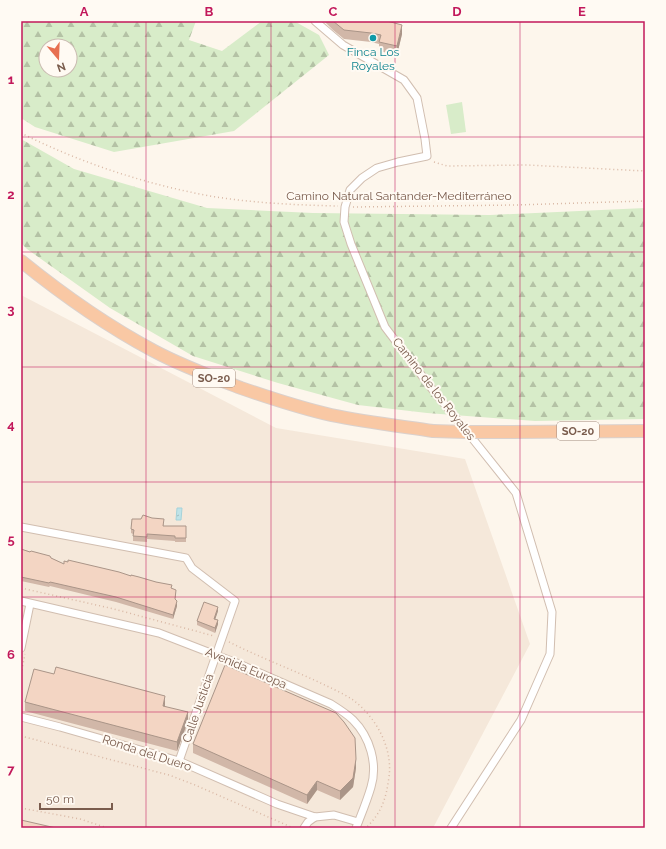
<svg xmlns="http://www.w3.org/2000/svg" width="666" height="849" viewBox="0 0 666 849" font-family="Raleway,sans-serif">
	<defs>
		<pattern id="forest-firs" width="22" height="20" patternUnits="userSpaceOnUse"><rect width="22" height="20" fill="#d8ecc9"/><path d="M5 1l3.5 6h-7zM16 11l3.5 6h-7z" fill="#b4c2a5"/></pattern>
		<pattern id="water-ripples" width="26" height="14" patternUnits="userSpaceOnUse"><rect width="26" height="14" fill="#bfe3e8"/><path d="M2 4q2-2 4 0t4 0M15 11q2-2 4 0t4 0" fill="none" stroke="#a0bbbe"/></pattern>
	</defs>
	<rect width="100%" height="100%" fill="#fdf6ec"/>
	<polygon fill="#f5e8da" points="21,295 276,428 465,459 530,644 433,828 21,828"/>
	<g fill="url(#forest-firs)" fill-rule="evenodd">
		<path d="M21 21H196L189 40 222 51 262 21H294L319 35 329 55 234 131 114 152 35 127 21 118ZM46 46H70V70H46Z"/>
		<polygon points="21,139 74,169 207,208 313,213 490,215 645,208 645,419 535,421 427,413 358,405 278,383 193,356 110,308 27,249 21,243"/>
	</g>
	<polygon fill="#d8ecc9" points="462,102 466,132 451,134 446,105"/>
	<polygon fill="url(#water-ripples)" stroke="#a5d3da" points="177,508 182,508 181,520 176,520"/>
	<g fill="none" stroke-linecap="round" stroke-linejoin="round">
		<g stroke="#d1beb0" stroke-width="9">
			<g id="minor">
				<polyline points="315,21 343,45 404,80 417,98 425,139 427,156 398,162 377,168 362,178 350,190 345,207 344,222 351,244 385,327 432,389 464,428 516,493 552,612 550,654 521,720 451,828"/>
				<polyline points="21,527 186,558 192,568 235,601 179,761"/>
				<path d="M21 601 159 633 239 664 331 704C339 709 347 714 353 720 370 737 378 764 371 787 367 801 361 815 356 828"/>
				<polyline points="21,648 30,604"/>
				<polyline points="21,717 60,727 179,761 277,804 315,817 334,815 358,822"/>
				<polyline points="304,828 308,822 315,817"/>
			</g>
		</g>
		<g stroke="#dad1cd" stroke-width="14">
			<g id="trunk">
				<path d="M21 261C63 295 107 326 154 351 182 366 212 377 241 388 270 398 300 408 331 415 365 422 399 426 433 431"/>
				<polyline points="511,432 645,431"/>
			</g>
		</g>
		<g stroke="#d9b8a5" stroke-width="1.5" stroke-dasharray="1 3" stroke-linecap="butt">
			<path d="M21 133C81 163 145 184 210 196 252 203 295 205 338 206"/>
			<polyline points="434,162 447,166 527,165 645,171"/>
			<polyline points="353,207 516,205 645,201"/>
			<polyline points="21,588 114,609 214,636"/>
			<path d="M229 642C261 658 296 671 329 687 337 691 346 695 353 700 376 717 393 748 389 777 386 799 382 812 366 828"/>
			<polyline points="21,674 25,654"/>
			<polyline points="21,736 169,775 195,785 291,827"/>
			<polyline points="21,808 80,819 108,828"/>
		</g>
		<use href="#minor" stroke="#fff" stroke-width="7"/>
		<use href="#trunk" stroke="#f9c8a4" stroke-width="12"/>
		<g stroke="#dad1cd" stroke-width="14" stroke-linecap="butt">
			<polyline id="trunk-bridge" points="433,431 465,432 511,432"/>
		</g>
		<use href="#trunk-bridge" stroke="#f9c8a4" stroke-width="12"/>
	</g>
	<g fill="#d1b7a8">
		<polygon points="324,21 387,21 402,34 397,55 379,51 379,44 371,42 344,39 333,30"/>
		<polygon points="164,524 163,526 186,526 186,542 175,542 175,541 147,539 147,542 133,541 133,534 131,533 131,529"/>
		<polygon points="21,549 51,558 64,564 131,576 156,582 171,588 176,594 175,599 177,606 173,619 116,602 50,586 49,587 21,581"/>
		<polygon points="218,611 215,619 218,624 215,633 197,625 197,621"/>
		<polygon points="25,702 165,705 165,706 188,721 177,751 25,711"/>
		<polygon points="193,744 356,768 353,787 340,800 317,790 307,804 193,753"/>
	</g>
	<g fill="#aa9588">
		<polygon points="402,25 402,34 397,55 397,46"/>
		<polygon points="177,601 177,606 173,619 173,615"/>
		<polygon points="218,607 218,611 214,623 214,619"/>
		<polygon points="218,620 218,624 215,633 215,628"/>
		<polygon points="165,696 165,705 163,715 163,706"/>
		<polygon points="188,712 188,721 177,751 177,742"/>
		<polygon points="356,759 356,768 353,787 340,800 340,791"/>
		<polygon points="317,781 317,790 307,804 307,795"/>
	</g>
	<g fill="#f3d5c3" stroke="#aa9588">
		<polygon points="333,21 387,21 402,25 397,46 379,42 381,35 371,33 344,30"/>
		<polygon points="143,515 152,518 164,519 163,526 186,526 186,538 175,538 175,536 147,534 147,537 133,536 134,530 131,529 132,519 141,519"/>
		<polygon points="21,549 30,552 31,551 50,556 51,558 64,564 64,561 68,562 68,560 119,572 131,576 131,575 139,577 156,582 172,585 171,588 176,590 175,599 177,601 173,615 116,597 50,582 49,583 21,577"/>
		<polygon points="204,602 218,607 214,619 218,620 215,628 197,621"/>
		<polygon points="225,665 336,713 344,722 355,738 356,759 353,778 340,791 317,781 307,795 193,744"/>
		<polygon points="56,667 165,696 163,706 188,712 177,742 25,702 34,669 54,674"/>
		<polygon points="21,820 56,828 21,828"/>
	</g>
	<path fill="none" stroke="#c2185b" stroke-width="1" stroke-opacity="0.55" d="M146 21V828M271 21V828M395 21V828M520 21V828M21 137H645M21 252H645M21 367H645M21 482H645M21 597H645M21 712H645"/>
	<circle fill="#0f9aa8" stroke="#fffaf3" stroke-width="1.5" cx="373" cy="38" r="4"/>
	<g text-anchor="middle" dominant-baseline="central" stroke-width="4" stroke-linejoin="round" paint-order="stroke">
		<g fill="#fffaf3" stroke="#a28b7f" stroke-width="1">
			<rect x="193" y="369" width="42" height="18" rx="3"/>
			<rect x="557" y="422" width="42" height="18" rx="3"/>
		</g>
		<g font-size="11" font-weight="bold" fill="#7a5c4d">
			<text x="214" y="378">SO-20</text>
			<text x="578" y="431">SO-20</text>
		</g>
		<g font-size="12" fill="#0d838f" stroke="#fffaf3">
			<text x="373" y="52">Finca Los<tspan x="373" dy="14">Royales</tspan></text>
		</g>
		<g font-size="12" fill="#7a5c4d" stroke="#fffaf3">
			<text x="399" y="196">Camino Natural Santander-Mediterráneo</text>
			<text transform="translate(434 389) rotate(52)">Camino de los Royales</text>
			<text transform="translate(246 668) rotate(23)">Avenida Europa</text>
			<text transform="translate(198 708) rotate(-71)">Calle Justicia</text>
			<text transform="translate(147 753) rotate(18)">Ronda del Duero</text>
		</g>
	</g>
	<rect width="666" height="849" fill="none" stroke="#fffaf3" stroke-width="44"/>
	<g transform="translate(58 58) rotate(161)"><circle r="19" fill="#fffaf3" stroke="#cabbb1"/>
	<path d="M0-3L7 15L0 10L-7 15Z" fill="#e76f51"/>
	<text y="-6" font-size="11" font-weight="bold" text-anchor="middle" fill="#7a5c4d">N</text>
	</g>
	<path d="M40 803v6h72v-6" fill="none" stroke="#7a5c4d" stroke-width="2"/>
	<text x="46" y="803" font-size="12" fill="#7a5c4d" stroke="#fffaf3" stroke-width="3" paint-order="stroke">50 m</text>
	<rect x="22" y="22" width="622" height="805" fill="none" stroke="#c2185b" stroke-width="1.5"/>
	<g font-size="13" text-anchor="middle" font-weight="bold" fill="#c2185b">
		<text x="84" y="16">A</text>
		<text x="209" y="16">B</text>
		<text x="333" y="16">C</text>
		<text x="457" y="16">D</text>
		<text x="582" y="16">E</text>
		<text x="11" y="84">1</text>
		<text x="11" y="199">2</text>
		<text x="11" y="314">3</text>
		<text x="11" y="429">4</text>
		<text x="11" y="544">5</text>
		<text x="11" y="659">6</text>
		<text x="11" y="774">7</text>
	</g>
</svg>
